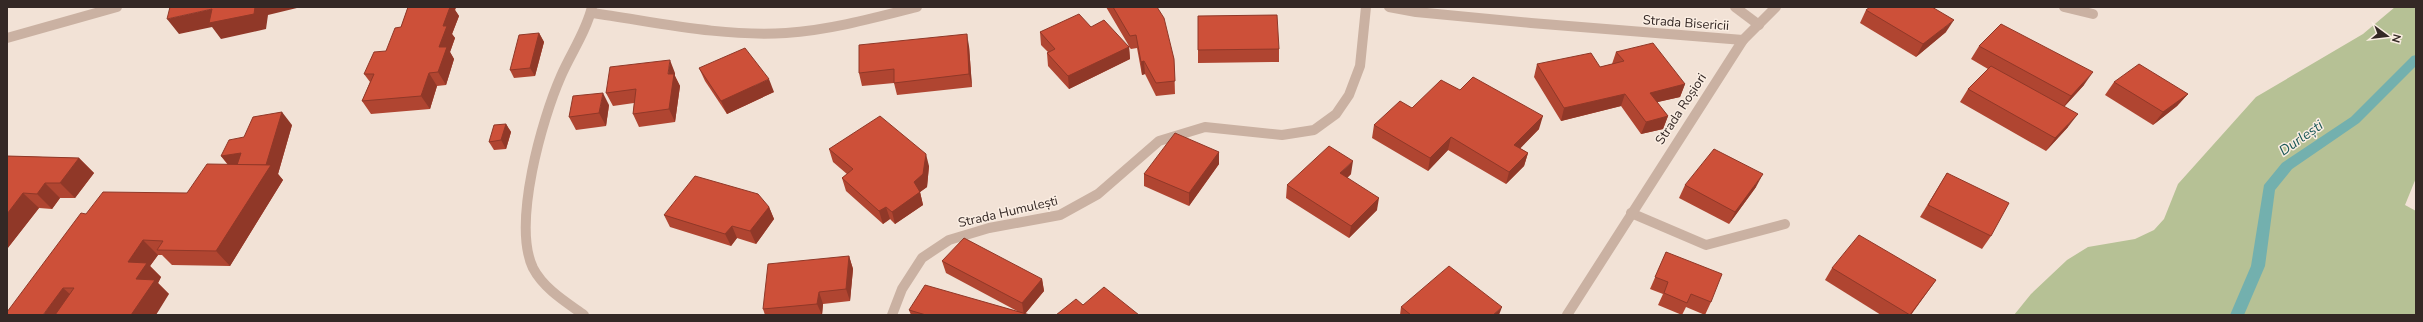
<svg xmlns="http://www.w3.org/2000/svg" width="2423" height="322" viewBox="0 0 2423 322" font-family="'Nunito Sans',sans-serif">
	<rect width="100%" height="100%" fill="#f2e2d6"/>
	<polygon fill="#b6c195" points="2395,7 2416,7 2416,178 2405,205 2416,211 2416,315 2014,315 2031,294 2067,260 2088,247 2135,239 2154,230 2164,219 2178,184 2256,97 2363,34"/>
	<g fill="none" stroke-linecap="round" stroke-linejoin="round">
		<polygon fill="#73b0ae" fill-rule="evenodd" points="2416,55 2416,66 2359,123 2292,169 2275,190 2265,266 2244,315 2230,315 2251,266 2264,185 2282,163 2351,117 2412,56"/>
		<g stroke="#cab1a2" stroke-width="10">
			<polyline points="1389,7 1416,12 1531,23 1743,40"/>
			<polyline points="1735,7 1759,25"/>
			<polyline points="2064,7 2093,14"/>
			<path d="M592 13C656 22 721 37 786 33 830 30 874 18 917 7"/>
			<polyline points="7,38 117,7"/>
			<polyline points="1631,213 1706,245 1785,224"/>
			<path d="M584 315C566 302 544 289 533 268 512 224 542 119 561 76 571 53 586 32 592 7"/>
			<polyline points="892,315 902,289 922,258 949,240 989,228 1060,215 1098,194 1159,141 1205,127 1282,135 1314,130 1336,114 1349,95 1360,66 1366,7"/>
			<polyline points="1567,315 1743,40 1776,7"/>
		</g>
	</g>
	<g fill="#b04531">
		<polygon points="408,7 456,7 455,10 459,16 452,34 455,38 450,52 454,59 446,85 437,86 430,109 371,114 362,101 370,82 364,74 386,51 401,27"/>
		<polygon points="1106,7 1157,7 1174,59 1175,94 1156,96 1145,74 1142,75 1137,48 1131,49 1129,47 1130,59 1069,89 1048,66 1047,53 1048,52 1041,45 1040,32 1091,27 1129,46"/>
		<polygon points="1866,10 1946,32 1916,57 1860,23"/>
		<polygon points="1198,16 1279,49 1279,62 1198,63"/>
		<polygon points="539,33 544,42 535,76 514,78 510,70"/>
		<polygon points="969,46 972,87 897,95 894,83 862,86 859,73"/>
		<polygon points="1979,46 2084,85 2064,107 2068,127 2046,151 1960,102 1968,89 1988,69 1971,59"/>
		<polygon points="1616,52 1685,84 1680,97 1657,102 1668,116 1663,129 1641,134 1621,106 1561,121 1534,77 1537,64 1600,67 1612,64"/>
		<polygon points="699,68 774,92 727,114 705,81"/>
		<polygon points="675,73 675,76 680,86 675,122 639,127 633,114 634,103 613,106 606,93"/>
		<polygon points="2114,82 2188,94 2177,106 2153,125 2105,95"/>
		<polygon points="609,105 606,126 576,130 569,117"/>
		<polygon points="1412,108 1539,129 1520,148 1528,153 1524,166 1506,184 1448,150 1428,171 1372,138 1374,125"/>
		<polygon points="506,124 511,132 506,149 494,150 489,142"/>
		<polygon points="292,125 278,174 283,180 230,266 172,265 162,255 158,255 150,266 161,277 158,283 169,294 7,315 86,214 187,193 228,165 221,156 244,137"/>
		<polygon points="829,149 929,166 927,187 920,192 923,205 895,224 890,219 883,224 846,191 842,178 847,174 833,162"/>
		<polygon points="1219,152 1219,164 1189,206 1144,186 1144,174"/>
		<polygon points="7,156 79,158 94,173 75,198 60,198 52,209 39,208 7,249"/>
		<polygon points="1947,173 1991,236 1982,249 1920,217"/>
		<polygon points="1351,174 1347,178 1377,210 1349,238 1286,198 1287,185"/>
		<polygon points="1685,185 1756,187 1729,224 1679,198"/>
		<polygon points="769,207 774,219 756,244 737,238 731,246 670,227 664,215"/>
		<polygon points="1666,252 1711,302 1705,315 1686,307 1682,315 1658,305 1663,294 1650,289"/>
		<polygon points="849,256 853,269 850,301 823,304 822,315 765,315 763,309"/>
		<polygon points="942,261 1042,279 1044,291 1025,314 1030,315 911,315 909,310 1017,311 946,273"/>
		<polygon points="1832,268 1936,280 1911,315 1881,315 1825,280"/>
		<polygon points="1401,307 1499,315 1400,315"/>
	</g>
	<g fill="#903828">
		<polygon points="255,7 301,7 268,15 266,29 221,39 212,27 179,34 167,19 212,9"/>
		<polygon points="447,7 456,7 455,10 459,16 452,34 455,38 450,52 454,59 446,85 438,72 439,47"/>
		<polygon points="1954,20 1946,32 1916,57 1923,44"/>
		<polygon points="539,33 544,42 535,76 530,68"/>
		<polygon points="967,34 969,46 972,87 969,74"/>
		<polygon points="1129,47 1130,59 1069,89 1068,76"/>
		<polygon points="670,60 675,73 675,76 680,86 675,122 669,109 668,74"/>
		<polygon points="1144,61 1145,74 1142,75 1141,62"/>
		<polygon points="2093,72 2084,85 2062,109 2071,96"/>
		<polygon points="429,73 437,86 430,109 421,96"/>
		<polygon points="769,79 774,92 727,114 721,101"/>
		<polygon points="1685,84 1680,97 1645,105 1650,93"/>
		<polygon points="603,93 609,105 606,126 599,113"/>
		<polygon points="1625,94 1621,106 1561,121 1564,108"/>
		<polygon points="2188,94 2177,106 2153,125 2163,112"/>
		<polygon points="282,112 292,125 278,174 283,180 230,266 216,251"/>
		<polygon points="2078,114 2068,127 2046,151 2055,138"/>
		<polygon points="1543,116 1539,129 1511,158 1514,145"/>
		<polygon points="1668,116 1663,129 1641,134 1646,122"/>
		<polygon points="506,124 511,132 506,149 501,140"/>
		<polygon points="1451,137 1448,150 1428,171 1430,158"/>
		<polygon points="1219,152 1219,164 1189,206 1189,193"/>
		<polygon points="241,153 244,167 232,169 221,156"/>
		<polygon points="1528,153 1524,166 1506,184 1509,172"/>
		<polygon points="926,154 929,166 927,187 920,192 923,205 895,224 892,212 914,182"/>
		<polygon points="79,158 94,173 75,198 60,183"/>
		<polygon points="1353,161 1351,174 1339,186 1340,173"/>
		<polygon points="1763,174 1756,187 1729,224 1735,212"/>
		<polygon points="45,183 60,198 52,209 37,194"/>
		<polygon points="23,193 39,208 7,249 7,214"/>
		<polygon points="1379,198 1377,210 1349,238 1351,226"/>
		<polygon points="769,207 774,219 756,244 750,231"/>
		<polygon points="886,207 890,219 883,224 879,211"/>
		<polygon points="732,226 737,238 731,246 725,234"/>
		<polygon points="143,240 158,255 150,266 161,277 158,283 169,294 156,315 131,315 136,279 128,262"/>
		<polygon points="849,256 853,269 850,301 846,289"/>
		<polygon points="1042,279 1044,291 1024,315 1022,303"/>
		<polygon points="63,288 79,302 70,315 43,315"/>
		<polygon points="819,292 823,304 822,315 817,304"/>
		<polygon points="1502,307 1499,315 1493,315"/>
	</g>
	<g fill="#cd5039" stroke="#903828">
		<polygon points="170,7 255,7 254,14 209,23 212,9 167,19"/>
		<polygon points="408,7 450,7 443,26 447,26 439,47 447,47 438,72 429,73 421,96 362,101 374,74 364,74 374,52 386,51 395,28 401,27"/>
		<polygon points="1113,7 1157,7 1164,18 1174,59 1175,81 1156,83 1144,61 1141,62 1136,35 1130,36"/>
		<polygon points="1870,7 1932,7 1954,20 1923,44 1866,10"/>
		<polygon points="1079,14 1091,27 1104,20 1129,47 1068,76 1047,53 1055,49 1040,32"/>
		<polygon points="1277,15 1279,49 1198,50 1198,16"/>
		<polygon points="2001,24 2093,72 2071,96 1979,46"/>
		<polygon points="539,33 530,68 510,70 519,35"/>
		<polygon points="967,34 969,74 894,83 894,69 859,73 859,45"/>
		<polygon points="1653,43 1685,84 1650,93 1668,116 1646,122 1625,94 1564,108 1537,64 1591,53 1600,67 1624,61 1616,52"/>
		<polygon points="745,48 769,79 721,101 699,68"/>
		<polygon points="670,60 668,74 674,74 669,109 633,114 636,89 606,93 610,67"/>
		<polygon points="2139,64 2188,94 2163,112 2114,82"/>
		<polygon points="1991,66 2078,114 2055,138 1968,89"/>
		<polygon points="1473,77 1543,116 1514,145 1528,153 1509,172 1451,137 1430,158 1374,125 1400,101 1412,108 1441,80 1460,90"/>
		<polygon points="603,93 599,113 569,117 573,96"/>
		<polygon points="282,112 266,165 237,165 241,153 221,156 229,140 244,137 253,117"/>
		<polygon points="880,116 926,154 923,174 914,182 920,192 892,212 886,207 879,211 842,178 853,169 829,149"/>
		<polygon points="506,124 501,140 489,142 494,125"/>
		<polygon points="1175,133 1219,152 1189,193 1144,174"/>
		<polygon points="1329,146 1353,161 1340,173 1379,198 1351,226 1287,185"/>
		<polygon points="1714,149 1763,174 1735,212 1685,185"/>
		<polygon points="7,156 79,158 60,183 45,183 37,194 23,193 7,214"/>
		<polygon points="207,164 271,165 216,251 157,250 163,241 143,240 128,262 147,263 136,279 155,280 131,315 55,315 74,288 63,288 43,315 7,315 7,312 81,213 86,214 103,192 187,193"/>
		<polygon points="1947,173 2009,203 1991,236 1928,205"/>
		<polygon points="695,176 758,194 769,207 750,231 732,226 725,234 664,215"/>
		<polygon points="1859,235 1936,280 1910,315 1832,268"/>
		<polygon points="964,238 1042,279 1022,303 942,261"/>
		<polygon points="1666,252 1722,274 1711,302 1691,294 1687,303 1664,293 1668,282 1655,277"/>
		<polygon points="849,256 846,289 819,292 817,304 763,309 768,264"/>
		<polygon points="1449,266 1502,307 1493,315 1411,315 1401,307"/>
		<polygon points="925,285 1030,315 926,315 909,310"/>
		<polygon points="1104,287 1139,315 1056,315 1076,299 1083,305"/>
	</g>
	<g text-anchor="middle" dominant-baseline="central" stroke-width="3" stroke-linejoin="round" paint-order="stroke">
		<g font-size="13" fill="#342825" stroke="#faede2">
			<text transform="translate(1686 23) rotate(4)">Strada Bisericii</text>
			<text transform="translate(1681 109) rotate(-57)">Strada Roșiori</text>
			<text transform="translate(1008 212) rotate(-13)">Strada Humulești</text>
		</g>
		<g font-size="14" font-style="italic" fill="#185756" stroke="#faede2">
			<text transform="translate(2301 138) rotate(-35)">Durlești</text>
		</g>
	</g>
	<rect width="2423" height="322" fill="none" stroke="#342825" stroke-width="16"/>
	<g transform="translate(2387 36) rotate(105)" stroke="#faede2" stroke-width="3" paint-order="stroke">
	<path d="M0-3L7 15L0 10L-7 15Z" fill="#342825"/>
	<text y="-6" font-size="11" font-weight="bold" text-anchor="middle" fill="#342825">N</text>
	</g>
</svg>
